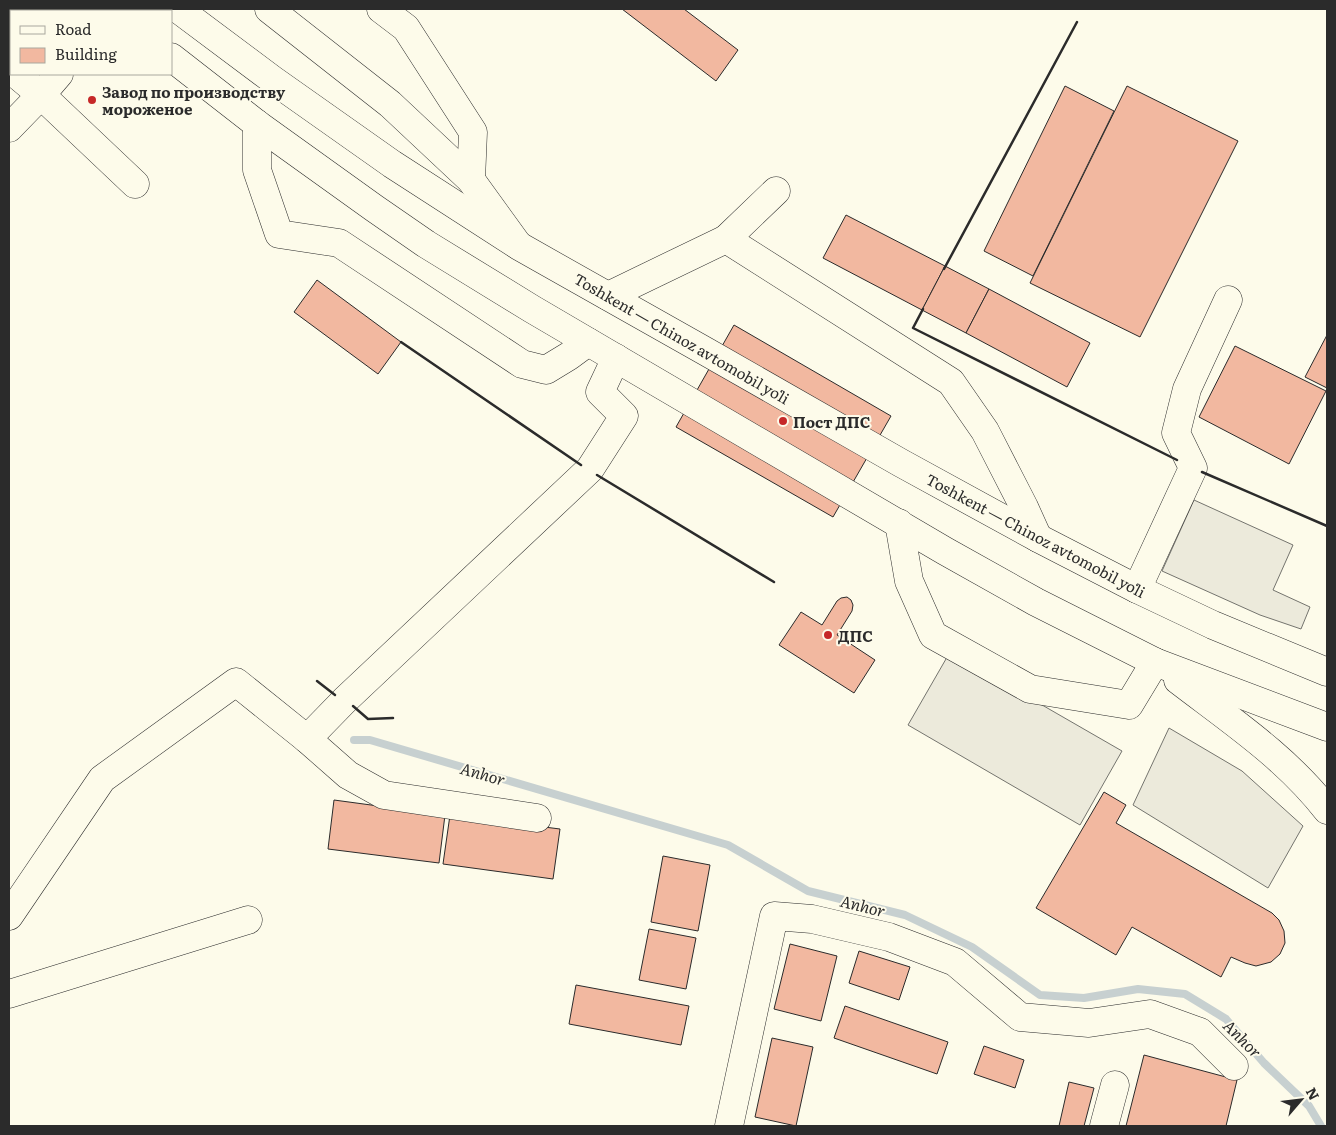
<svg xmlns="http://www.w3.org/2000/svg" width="1336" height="1135" viewBox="0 0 1336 1135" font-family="Literata,serif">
	<rect width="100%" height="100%" fill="#fdfbea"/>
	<g fill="#eceadb" stroke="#74746e">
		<polygon points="1194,500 1293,545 1273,590 1310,607 1301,629 1260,615 1162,571"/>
		<polygon points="950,652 1122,751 1080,825 908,725"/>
		<polygon points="1169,728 1242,771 1303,826 1268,888 1133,805"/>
	</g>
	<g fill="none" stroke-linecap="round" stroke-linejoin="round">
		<polyline stroke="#c7d0d0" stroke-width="8" points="354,740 370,740 728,845 808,891 905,915 972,947 1040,995 1084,998 1138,989 1185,994 1226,1019 1264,1063 1309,1106 1321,1126"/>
	</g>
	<g fill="#f2b8a0" stroke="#2b2b2b">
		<polygon points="622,9 684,9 738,50 716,81"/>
		<polygon points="1065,86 1114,111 1033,276 984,251"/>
		<polygon points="1127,86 1238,141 1140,337 1030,283"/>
		<polygon points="846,215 945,266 922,310 823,258"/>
		<polygon points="945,266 989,289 966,333 922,310"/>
		<polygon points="317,280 401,342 378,374 294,312"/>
		<polygon points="989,289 1090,343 1067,387 966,333"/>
		<polygon points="734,325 891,416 833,517 676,427"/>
		<polygon points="1327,335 1327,388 1305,377"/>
		<polygon points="1235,346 1326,391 1289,464 1199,417"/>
		<polygon points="847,597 851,600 853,605 852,611 837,635 875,660 854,693 779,645 801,612 822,625 837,601 841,598"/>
		<polygon points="1104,792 1126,805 1116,823 1272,913 1279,920 1284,931 1285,943 1280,954 1271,962 1256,966 1245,963 1231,957 1221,977 1132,927 1116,955 1036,908"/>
		<polygon points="334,800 445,815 439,863 328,849"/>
		<polygon points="450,815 560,829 553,879 443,864"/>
		<polygon points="663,856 710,865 698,931 651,922"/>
		<polygon points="649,929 696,938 686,989 639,980"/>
		<polygon points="790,944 837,956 821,1021 774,1009"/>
		<polygon points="859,951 910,967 899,1000 849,983"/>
		<polygon points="576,985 689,1006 681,1045 569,1024"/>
		<polygon points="845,1006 948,1042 937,1074 834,1038"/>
		<polygon points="772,1038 813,1047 796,1126 755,1117"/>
		<polygon points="984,1046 1024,1060 1015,1088 974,1074"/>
		<polygon points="1144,1055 1237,1080 1226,1126 1126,1126"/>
		<polygon points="1069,1082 1094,1088 1084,1126 1059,1126"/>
	</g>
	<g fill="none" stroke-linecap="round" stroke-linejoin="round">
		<g stroke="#2b2b2b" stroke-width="29">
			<g id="minor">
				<polyline points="269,9 390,104 471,180 518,245"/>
				<polyline points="381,9 406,28 473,132 471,180"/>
				<polyline points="16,74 41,95 135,184"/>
				<polyline points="257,124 257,170 279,234 339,243 522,364 546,370 569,356 588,342"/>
				<polyline points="9,128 41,95 59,74"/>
				<polyline points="726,239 776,191"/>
				<polyline points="608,296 726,239 951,382 985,431 1024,507 1038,538"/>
				<polyline points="899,523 909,581 933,635 1030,689 1129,705 1155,662"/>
				<polyline points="1137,589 1193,468 1176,433 1187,389 1228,300"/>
				<polyline points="307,739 348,775 384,795 537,818"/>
				<polyline points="9,916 102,779 236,682 307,739 345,700 590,469 624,416 600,392 616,358"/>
				<polyline points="9,994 248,920"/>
				<polyline points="729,1126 774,916 812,919 889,937 955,962 1020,1017 1089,1023 1150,1014 1200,1032 1234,1066"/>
				<polyline points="1104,1126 1115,1085"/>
			</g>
		</g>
		<g stroke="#2b2b2b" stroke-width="29">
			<g id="highway">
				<polyline points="113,9 116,11"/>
				<polyline points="178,9 273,80 392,164 519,246 705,351 901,463 1038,538 1137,589 1213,625 1327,672"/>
				<polyline points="171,57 257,124 374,208 426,244 532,309 945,551 1036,602 1155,662 1327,727"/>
				<path d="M1178 680C1230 720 1286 757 1327 810"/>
			</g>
		</g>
		<use href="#minor" stroke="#fdfbea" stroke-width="28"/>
		<use href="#highway" stroke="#fdfbea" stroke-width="28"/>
		<g stroke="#2b2b2b" stroke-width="2.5">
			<polyline points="944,269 1077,22"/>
			<polyline points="923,309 913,328 1177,460"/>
			<polyline points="401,342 581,465"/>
			<polyline points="1202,472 1327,526"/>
			<polyline points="597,475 774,582"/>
			<polyline points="317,681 335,695"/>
			<polyline points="353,706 368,719 393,718"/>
		</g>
	</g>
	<g fill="#c62828" stroke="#fdfbea" stroke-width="2">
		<circle cx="92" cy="100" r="5"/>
		<circle cx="783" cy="421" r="5"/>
		<circle cx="828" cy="635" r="5"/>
	</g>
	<g text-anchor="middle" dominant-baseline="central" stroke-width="4" stroke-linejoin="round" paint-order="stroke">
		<g font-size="15" font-weight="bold" fill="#2b2b2b" stroke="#fdfbea" text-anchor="start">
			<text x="102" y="91">Завод по производству<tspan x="102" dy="17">мороженое</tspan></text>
			<text x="793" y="421">Пост ДПС</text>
			<text x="838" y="635">ДПС</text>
		</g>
		<g font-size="15" fill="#2b2b2b" stroke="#fdfbea">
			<text transform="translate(682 338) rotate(30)">Toshkent — Chinoz avtomobil yoʻli</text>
			<text transform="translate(1036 535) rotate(28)">Toshkent — Chinoz avtomobil yoʻli</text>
		</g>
		<g font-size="16" font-style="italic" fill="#2b2b2b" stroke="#fdfbea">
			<text transform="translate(483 773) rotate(16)">Anhor</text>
			<text transform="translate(863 905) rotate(14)">Anhor</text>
			<text transform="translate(1243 1038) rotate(45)">Anhor</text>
		</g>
	</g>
	<rect width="1336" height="1135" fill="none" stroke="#2b2b2b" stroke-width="20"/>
	<rect x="10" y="10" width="162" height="65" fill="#fdfbea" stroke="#a9a89e"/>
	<rect x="20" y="26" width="25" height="8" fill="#fdfbea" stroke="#a9a89e"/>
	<text x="55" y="35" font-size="15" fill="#2b2b2b">Road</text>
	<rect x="20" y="48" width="25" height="15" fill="#f2b8a0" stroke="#a9a89e"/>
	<text x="55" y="60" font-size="15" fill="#2b2b2b">Building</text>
	<g transform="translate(1301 1100) rotate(62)" stroke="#fdfbea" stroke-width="4" paint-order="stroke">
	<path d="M0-4L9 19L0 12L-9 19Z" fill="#2b2b2b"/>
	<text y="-8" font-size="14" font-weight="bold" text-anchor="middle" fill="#2b2b2b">N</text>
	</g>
</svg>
